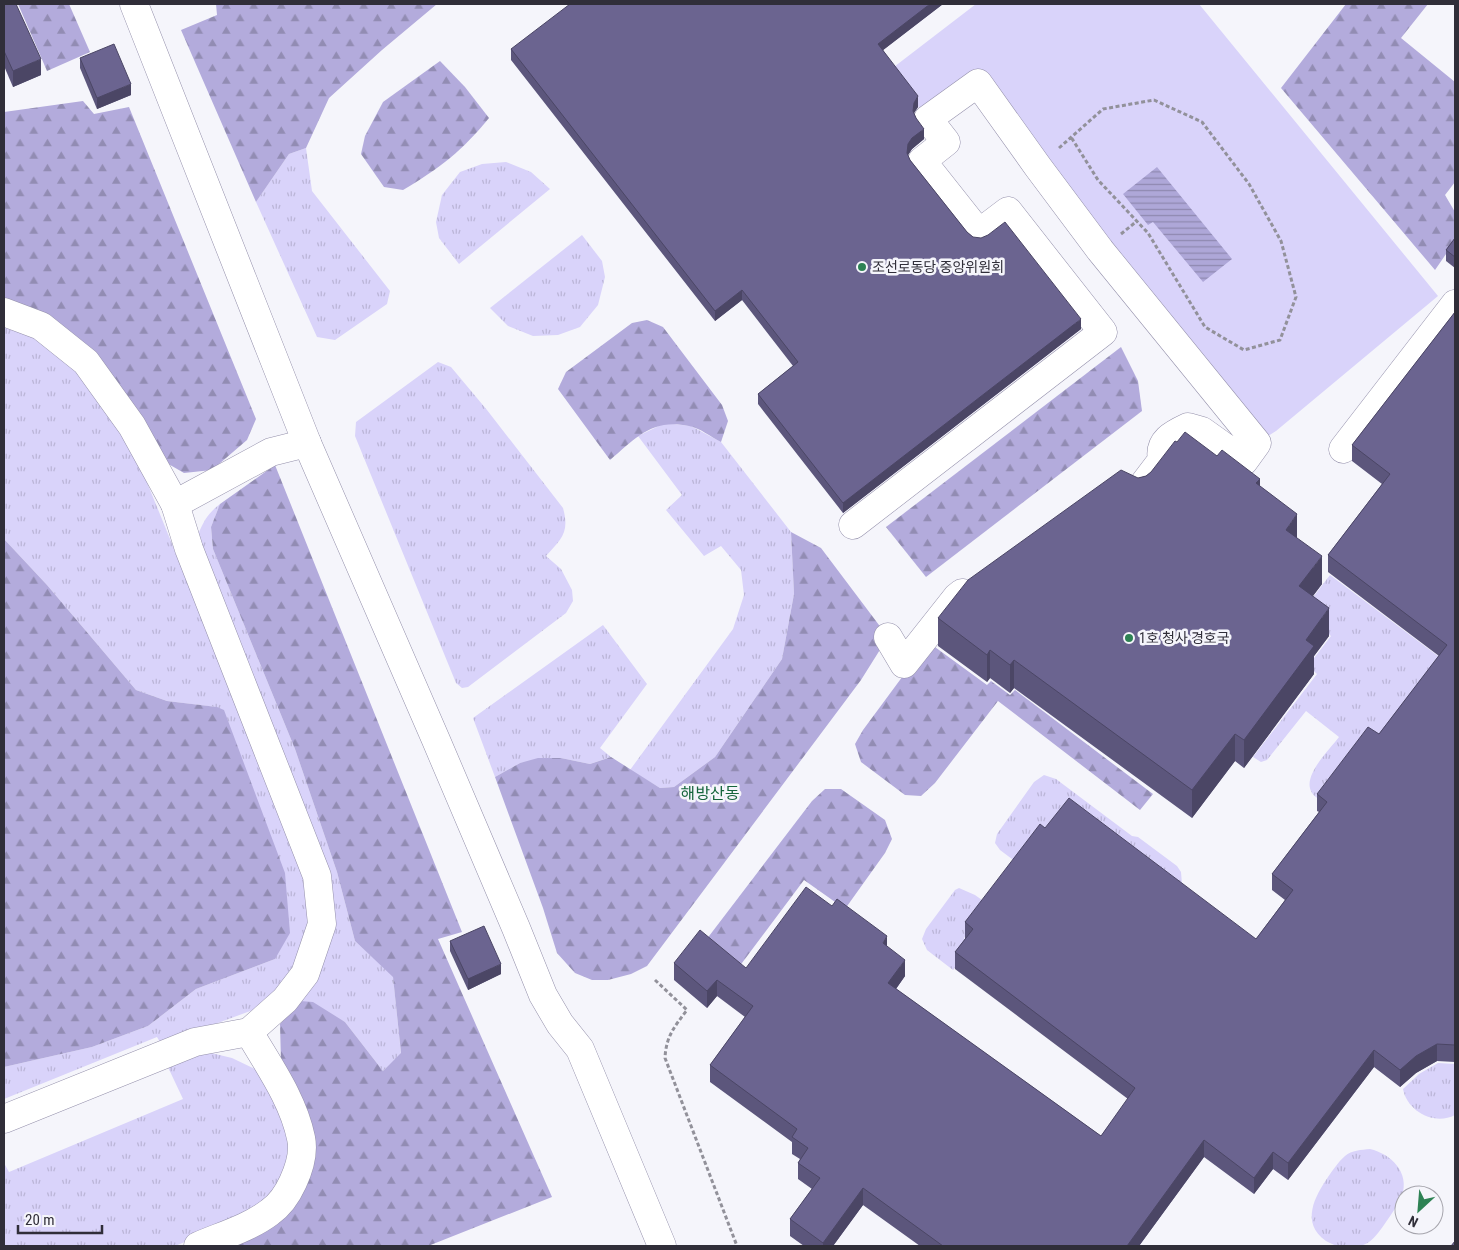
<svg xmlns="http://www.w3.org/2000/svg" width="1459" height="1250" viewBox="0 0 1459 1250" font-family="'Roboto Condensed','Noto Sans KR',sans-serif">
	<defs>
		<pattern id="grass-tufts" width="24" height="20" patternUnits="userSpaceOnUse" patternTransform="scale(1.25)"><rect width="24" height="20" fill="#d9d3fa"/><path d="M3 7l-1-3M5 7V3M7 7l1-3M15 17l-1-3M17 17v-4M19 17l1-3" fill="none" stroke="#bbb5d7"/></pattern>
		<pattern id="forest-firs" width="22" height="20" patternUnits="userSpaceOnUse" patternTransform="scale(1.25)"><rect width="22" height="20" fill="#b3abdc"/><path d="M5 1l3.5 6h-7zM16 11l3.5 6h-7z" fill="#928cb3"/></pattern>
		<pattern id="water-rules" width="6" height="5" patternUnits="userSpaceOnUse" patternTransform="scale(1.25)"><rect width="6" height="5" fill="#aea7d8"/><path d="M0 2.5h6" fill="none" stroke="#8e88b0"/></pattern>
	</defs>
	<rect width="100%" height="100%" fill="#f5f5fb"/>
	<g fill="url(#grass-tufts)">
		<polygon points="306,148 312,191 390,291 387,304 335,340 317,337 256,202 289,154"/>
		<polygon points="506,162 531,172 550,189 459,264 439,238 436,222 442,195 460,172 482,164"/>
		<polygon points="582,235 602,261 605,277 598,305 580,327 558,335 533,336 508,326 490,308"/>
		<polygon points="4,319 18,326 74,367 124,426 307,875 313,920 295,980 253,1010 161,1044 157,1037 4,1099 4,1067 92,1047 148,1026 196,989 275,959 216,707 167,701 136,690 47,585 4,539"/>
		<path d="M438 362 451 367 487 410 563 508C570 533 561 539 546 556L561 569 572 590 573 601 566 613 468 687 462 688 456 683 355 436 356 422Z"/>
		<polygon points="665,423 691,426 721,442 791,532 794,594 782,659 715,757 674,787 660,788 630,770 733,629 744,595 741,570 721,546 704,556 666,510 682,495 638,436"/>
		<path d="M220 504 211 527 213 549 295 749 337 872 355 941 393 976 401 1054 383 1071 345 1022 300 1001 327 942 198 535C203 522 208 513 220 504Z"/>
		<path d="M1330 575 1446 662 1323 802C1319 799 1313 796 1311 791 1303 775 1330 749 1339 737L1306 711 1267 760 1261 762 1253 757 1317 674 1308 666 1331 636 1301 613Z"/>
		<polygon points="603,625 647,684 600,748 611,757 590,764 561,758 520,763 495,777 473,718"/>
		<polygon points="1044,775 1056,779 1132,836 1138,837 1177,866 1181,872 1182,884 1020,865 1000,850 995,843 997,834 1034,782"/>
		<polygon points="959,888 975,895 989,905 964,938 972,946 953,970 927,950 922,939 926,929 955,890"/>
		<polygon points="207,1052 232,1058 257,1070 285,1106 290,1157 281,1189 246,1217 175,1246 4,1246 4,1163 9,1172 183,1099 166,1063"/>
		<path d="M1438 1063 1455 1064V1115C1434 1126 1407 1111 1403 1089L1419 1074Z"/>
		<path d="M1370 1149C1391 1154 1410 1172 1402 1196 1398 1205 1392 1213 1386 1222 1381 1229 1376 1237 1369 1242 1358 1250 1337 1248 1326 1241 1300 1223 1315 1196 1328 1177 1333 1170 1338 1162 1345 1156 1352 1150 1361 1150 1370 1149Z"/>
	</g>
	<g fill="url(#forest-firs)">
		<polygon points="18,4 69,4 90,52 47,71"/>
		<polygon points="216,4 437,4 382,50 329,98 306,148 289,154 256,202 181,30 217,15"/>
		<polygon points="1346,4 1428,4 1401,38 1455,82 1455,182 1445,195 1455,212 1455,241 1435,270 1281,88"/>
		<path d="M440 61 465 87 489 118C462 151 440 168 403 190L384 187 361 154 365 136 383 102Z"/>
		<polygon points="83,101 94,114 129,107 256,419 247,440 212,470 184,473 165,462 151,444 4,301 4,112"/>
		<path d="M647 320 663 327 722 405 728 421 721 442C711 437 700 428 689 426 652 418 636 438 610 460L558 389 566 372 632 323Z"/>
		<polygon points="1121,347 1138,381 1142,411 926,577 886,527"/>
		<polygon points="275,465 462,932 438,939 552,1197 428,1246 222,1246 297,1198 281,1062 280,1024 300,1001 313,1002 345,1022 383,1071 401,1053 393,977 355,941 337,872 295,749 213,549 211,527 220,504"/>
		<polygon points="791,532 821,548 888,637 861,680 647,966 631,974 608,980 592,980 575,973 557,953 543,908 495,777 520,763 538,758 561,758 590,764 611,757 660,788 674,787 715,757 782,659 794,594"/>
		<polygon points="4,539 47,585 136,690 167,701 217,707 224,710 285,873 290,933 275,959 196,989 148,1026 92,1047 4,1067"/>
		<polygon points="928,642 987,685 991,681 1010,695 1015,690 1153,794 1140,810 998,701 935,783 921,796 905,795 861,762 855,744 863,730"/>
		<polygon points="825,789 841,789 885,820 892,839 885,853 845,909 804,880 736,971 703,944 812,801"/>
	</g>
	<polygon fill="#d9d3fa" points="976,4 1199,4 1438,296 1276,431 1257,443 978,83 928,119 890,70"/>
	<polygon fill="url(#water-rules)" points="1157,167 1232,259 1203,282 1153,222 1148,225 1123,194"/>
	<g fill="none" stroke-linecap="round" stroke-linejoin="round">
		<g stroke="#9490ab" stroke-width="29">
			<g id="minor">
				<polyline points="134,4 307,443 436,740 516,928 543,995 560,1024 580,1049 662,1246"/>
				<polyline points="4,312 41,326 86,362 132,426 175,504 189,549 317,876 322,924 305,974 285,1000 249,1032 195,1042 4,1119"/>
				<polyline points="1343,449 1455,304"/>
				<polyline points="175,504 271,452 307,443"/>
				<path d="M853 525 1103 332 1008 211 979 233 922 161 946 142 928 119 978 83 1038 167 1100 250 1257 443 1244 461 1202 431 1188 427C1173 434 1158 441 1162 460L1140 489"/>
				<polyline points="888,637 904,664 957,597 962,593"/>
				<path d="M198 1246C221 1236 249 1228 270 1212 280 1205 288 1193 293 1182 299 1169 304 1152 301 1138 293 1099 268 1065 249 1032"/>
			</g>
		</g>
		<g stroke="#92919a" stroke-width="3" stroke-dasharray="4 2.5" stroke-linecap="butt">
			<polyline points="1059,148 1103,109 1154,100 1202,122 1249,184 1281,241 1296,297 1280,340 1244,350 1205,327 1148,233 1098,180 1071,137"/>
			<polyline points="1121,234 1137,221"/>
			<path d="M655 980 687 1010C675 1026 666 1036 665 1058L737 1246"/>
		</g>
		<use href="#minor" stroke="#fff" stroke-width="28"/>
	</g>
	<g fill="#5c567c">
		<polygon points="4,4 41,75 13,87 4,66"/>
		<polygon points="943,4 883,50 918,107 914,113 924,139 912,149 908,155 910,160 967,232 1081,329 843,513 758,404 758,394 793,366 742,300 715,321 511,60 511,49"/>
		<polygon points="80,58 131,95 97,109 80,68"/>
		<polygon points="1455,238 1455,268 1446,261 1446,250"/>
		<polygon points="1455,312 1455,1062 1437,1061 1416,1073 1400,1087 1374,1067 1288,1180 1273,1169 1254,1194 1204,1157 1139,1246 920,1246 863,1205 833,1246 804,1246 790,1236 790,1219 812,1189 798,1179 798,1163 800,1159 792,1154 792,1142 710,1082 710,1065 745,1017 717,996 707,1008 674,980 674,963 746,968 887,946 905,976 896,989 1101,1136 1128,1099 955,969 955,952 965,939 965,922 1045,828 1256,939 1285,900 1272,890 1272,874 1319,812 1317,811 1317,794 1379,734 1439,656 1328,572 1328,555 1382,484 1352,461 1352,445"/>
		<polygon points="1177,442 1217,456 1260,486 1297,538 1322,584 1313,596 1329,636 1314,656 1314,674 1244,768 1235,761 1192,818 1014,688 1010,693 990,678 987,682 938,646 938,618 1138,478 1146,476 1151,472"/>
		<polygon points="450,941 501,974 468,990 450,951"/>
	</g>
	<g fill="#4b4665">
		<polygon points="930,4 943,4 878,54 878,44"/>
		<polygon points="41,59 41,75 13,87 13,71"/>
		<polygon points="131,84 131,95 97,109 97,98"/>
		<polygon points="918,96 918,107 914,113 913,111 914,103"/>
		<polygon points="924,129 924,139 912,149 908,155 907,153 908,144 912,138"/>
		<polygon points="742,290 742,300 715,321 715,311"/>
		<polygon points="1081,319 1081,329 843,513 843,503"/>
		<polygon points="1260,479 1260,506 1256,483"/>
		<polygon points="1297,514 1297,542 1286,530"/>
		<polygon points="1322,556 1322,584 1299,614 1299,586"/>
		<polygon points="1329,608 1329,636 1314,656 1314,674 1244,768 1244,740 1306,640"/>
		<polygon points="990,650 990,678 987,682 987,655"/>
		<polygon points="1014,660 1014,688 1010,693 1010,665"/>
		<polygon points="1235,734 1235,761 1192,818 1192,790"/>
		<polygon points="887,936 887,953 883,943"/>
		<polygon points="905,960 905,976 888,1000 888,983"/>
		<polygon points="501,964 501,974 468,990 468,979"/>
		<polygon points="717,980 717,996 707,1008 707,991"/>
		<polygon points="1437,1044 1437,1061 1416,1073 1400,1087 1400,1070 1416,1056"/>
		<polygon points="1374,1050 1374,1067 1288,1180 1288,1163"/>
		<polygon points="1204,1140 1204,1157 1139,1246 1127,1246"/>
		<polygon points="1273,1152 1273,1169 1254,1194 1254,1178"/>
		<polygon points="863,1188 863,1205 833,1246 823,1246 823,1243"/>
	</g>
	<g fill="#6b6490" stroke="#4b4665">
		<polygon points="4,4 16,4 41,59 13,71 4,51"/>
		<polygon points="570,4 930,4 878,44 918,96 914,103 913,111 916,118 924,129 912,138 908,144 907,153 910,160 967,232 973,237 981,238 988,235 1005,222 1081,319 843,503 758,394 798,362 742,290 715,311 511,49"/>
		<polygon points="114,44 131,84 97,98 80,58"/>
		<polygon points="1455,238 1455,257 1446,250"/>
		<polygon points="1455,312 1455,1045 1437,1044 1416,1056 1400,1070 1374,1050 1288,1163 1273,1152 1254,1178 1204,1140 1127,1246 943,1246 863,1188 823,1243 790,1219 820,1178 798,1163 808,1148 792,1137 797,1129 710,1065 753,1006 717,980 707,991 674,963 700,930 746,968 806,887 832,906 837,899 887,936 883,943 905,960 888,983 1101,1136 1135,1088 955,952 973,929 965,922 1040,824 1045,828 1069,798 1256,939 1293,890 1272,874 1327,802 1317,794 1368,727 1379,734 1447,645 1328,555 1390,474 1352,445"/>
		<polygon points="1185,432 1217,456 1222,450 1260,479 1256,483 1297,514 1286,530 1322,556 1299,586 1329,608 1306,640 1314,646 1244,740 1235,734 1192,790 1014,660 1010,665 990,650 987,655 938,618 968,580 1121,470 1138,478 1146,476 1151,472 1175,441 1177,442"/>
		<polygon points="484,926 501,964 468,979 450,941"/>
		<polygon points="1455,1241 1455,1246 1451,1246"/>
	</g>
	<g fill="#2e8254" stroke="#f5f5fb" stroke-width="2">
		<circle cx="862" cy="267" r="5"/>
		<circle cx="1129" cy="638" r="5"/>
	</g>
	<g text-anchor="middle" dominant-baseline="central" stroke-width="5" stroke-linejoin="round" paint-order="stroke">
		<g font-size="14" fill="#302e39" stroke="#f5f5fb" text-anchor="start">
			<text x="872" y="267">조선로동당 중앙위원회</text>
			<text x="1139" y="638">1호 청사 경호국</text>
		</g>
		<g font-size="16" fill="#15653c" stroke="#f5f5fb">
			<text x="710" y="793">해방산동</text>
		</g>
	</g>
	<rect width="1459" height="1250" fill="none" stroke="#302e39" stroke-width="10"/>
	<g transform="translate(1419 1210) rotate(206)"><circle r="24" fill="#f5f5fb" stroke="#a6a5ad"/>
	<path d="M0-4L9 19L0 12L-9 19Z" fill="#2e8254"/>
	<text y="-8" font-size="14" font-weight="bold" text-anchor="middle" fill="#302e39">N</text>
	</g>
	<path d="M18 1225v8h84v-8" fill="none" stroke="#302e39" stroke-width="2.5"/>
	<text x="25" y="1225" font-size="15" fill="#302e39" stroke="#f5f5fb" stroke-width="4" paint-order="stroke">20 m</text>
</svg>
